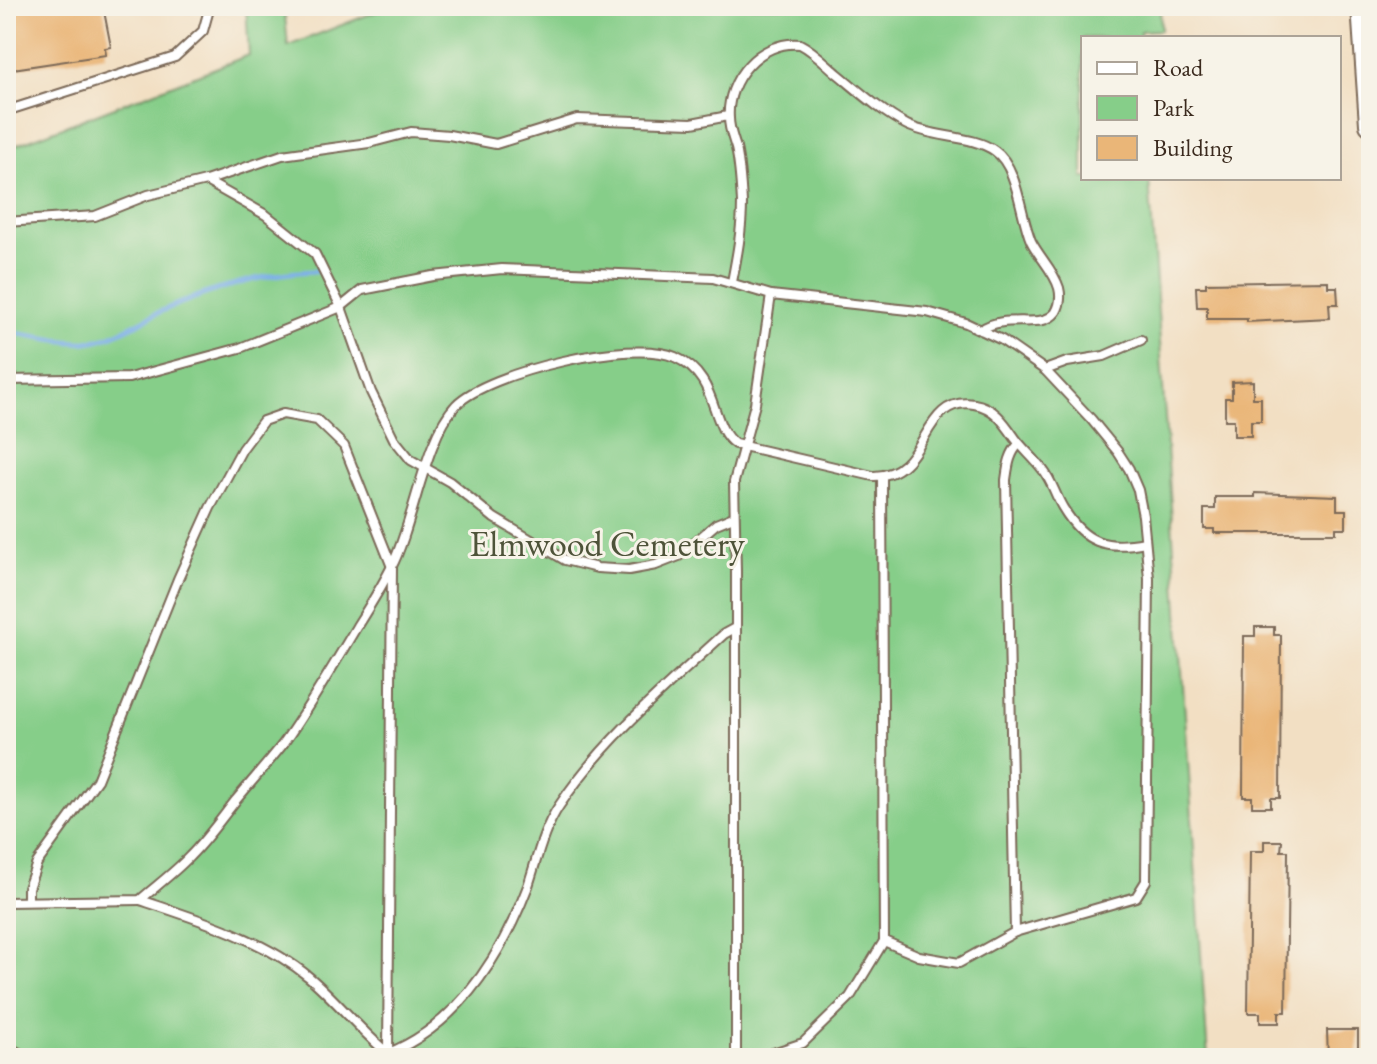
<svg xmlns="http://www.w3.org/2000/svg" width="1377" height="1064" viewBox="0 0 1377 1064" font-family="'EB Garamond',serif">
	<rect width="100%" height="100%" fill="#f7f3e8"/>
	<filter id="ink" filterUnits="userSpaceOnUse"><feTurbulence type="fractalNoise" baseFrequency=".0125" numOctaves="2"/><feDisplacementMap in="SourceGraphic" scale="16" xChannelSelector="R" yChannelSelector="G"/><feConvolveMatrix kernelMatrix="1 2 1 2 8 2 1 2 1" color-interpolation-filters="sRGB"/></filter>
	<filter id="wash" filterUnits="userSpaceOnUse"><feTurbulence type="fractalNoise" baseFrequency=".006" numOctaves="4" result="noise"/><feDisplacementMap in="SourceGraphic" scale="32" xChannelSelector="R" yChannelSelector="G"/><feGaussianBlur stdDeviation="1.8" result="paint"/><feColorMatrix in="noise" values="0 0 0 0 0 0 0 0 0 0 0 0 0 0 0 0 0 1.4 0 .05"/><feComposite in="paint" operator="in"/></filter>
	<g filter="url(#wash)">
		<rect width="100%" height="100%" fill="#f2dfc3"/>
		<polygon fill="#86ce89" stroke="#607c54" stroke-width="2" points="246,6 284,6 288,46 388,7 1160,6 1161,30 1140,31 1140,38 1083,38 1083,178 1149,178 1208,1058 6,1058 6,149 249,55"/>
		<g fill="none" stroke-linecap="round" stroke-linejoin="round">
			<path stroke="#7bafe8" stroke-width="5" d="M6 332C26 334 70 344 86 342 114 339 141 320 166 309 211 290 267 272 316 271"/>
		</g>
		<g id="blocks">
			<g fill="#eab678">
				<polygon points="30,6 35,6 35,9 50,6 103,6 111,47 105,48 106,55 6,70 6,17 13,15 12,9"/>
				<polygon points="1328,281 1328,287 1337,287 1338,304 1329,304 1330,318 1247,322 1247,319 1207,319 1207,307 1197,307 1196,287 1206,287 1206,283"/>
				<polygon points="1253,381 1253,398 1261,398 1261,421 1251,421 1251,436 1234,436 1234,420 1225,420 1225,398 1232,398 1232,382"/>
				<polygon points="1255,493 1337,496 1337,510 1346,510 1346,528 1336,528 1336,533 1214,533 1214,529 1204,529 1204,509 1215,509 1215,497 1255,497"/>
				<polygon points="1255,627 1274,627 1274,635 1281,635 1280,798 1271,798 1271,807 1252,807 1252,797 1243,797 1244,636 1255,636"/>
				<polygon points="1264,841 1282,841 1281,851 1288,851 1286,1012 1279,1012 1279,1023 1260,1023 1260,1013 1248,1013 1250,851 1264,851"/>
				<polygon points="1327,1030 1358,1030 1358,1058 1328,1058"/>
			</g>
		</g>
	</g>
	<g filter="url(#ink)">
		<use href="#blocks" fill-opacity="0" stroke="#7b6958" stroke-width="2"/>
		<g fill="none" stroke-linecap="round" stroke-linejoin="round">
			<g stroke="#7b6958" stroke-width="12">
				<g id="service">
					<polyline points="6,111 175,57 203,31 210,6"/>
					<polyline points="206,181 266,215 315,254 341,307 371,392 394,439 411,460 450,482 494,518 565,560 597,568 629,570 656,565 679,556 716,524 733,517"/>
					<polyline points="6,222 95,216 148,195 206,181 282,155 369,143 411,132 449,135 496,144 577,119 692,123 728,116"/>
					<path d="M732 282C737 256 742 230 742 203 741 185 740 166 736 148 733 138 729 129 729 118 726 80 760 40 800 44 814 51 826 64 838 74 860 92 882 112 907 125 933 138 973 135 995 151 1018 167 1020 215 1031 241 1039 257 1054 271 1059 288 1061 296 1060 305 1056 312 1042 331 1007 312 981 330"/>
					<polyline points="1045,370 1067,362 1104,356 1141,340"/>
					<polyline points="6,380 129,378 240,348 341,307 362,290 433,276 502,269 713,278 771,295 927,312 966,323 1002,340 1045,370 1091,419 1118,452 1129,469 1138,490 1143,516 1149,578 1146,881 1136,897 1015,932 959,963 919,956 884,941"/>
					<polyline points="6,536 6,580"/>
					<path d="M140 900C195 918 263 939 309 977 339 1002 362 1034 394 1058"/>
					<polyline points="28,901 28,888 37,863 97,780 178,579 210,508 242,449 263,421 283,414 317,420 344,446 392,567 388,1054"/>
					<path d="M6 902 140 900C156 886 175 872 190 856 207 839 221 819 236 800 252 781 268 763 283 744 310 706 334 665 357 626 369 607 381 588 391 568 414 524 424 439 456 405 488 372 632 338 675 357 720 377 709 426 735 444L873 476C930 477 919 395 974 404 994 407 1004 422 1015 438 1023 449 1034 458 1043 470 1052 481 1055 495 1063 508 1084 543 1106 550 1145 542"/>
					<path d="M1015 932 1006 480C1008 466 1009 454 1019 444"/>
					<polyline points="6,1046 29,1058"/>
					<path d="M375 1058C454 1033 500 959 528 886 537 859 543 830 559 806 603 740 666 687 724 634L735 628"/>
					<polyline points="736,1058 736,571 734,482 755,404 771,295"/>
					<polyline points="758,1058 803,1043 850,997 884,941 882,476"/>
				</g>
			</g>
			<g stroke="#7b6958" stroke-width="26">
				<polyline id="tertiary" points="1363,6 1371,124"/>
			</g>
			<use href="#service" stroke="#fff" stroke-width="8"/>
			<use href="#tertiary" stroke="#fff" stroke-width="22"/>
		</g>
	</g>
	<g text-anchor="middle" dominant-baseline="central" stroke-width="6" stroke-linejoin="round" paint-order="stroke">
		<g font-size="36" fill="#4e5339" stroke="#f7f3e8">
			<text x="607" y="543">Elmwood Cemetery</text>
		</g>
	</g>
	<rect width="1377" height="1064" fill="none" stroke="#f7f3e8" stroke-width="32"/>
	<rect x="1081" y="36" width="260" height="144" fill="#f7f3e8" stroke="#aca397" stroke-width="2"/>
	<rect x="1097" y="62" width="40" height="12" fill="#ffffff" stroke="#aca397" stroke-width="2"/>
	<text x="1153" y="76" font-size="24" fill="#3b2a1e">Road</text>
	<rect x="1097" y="96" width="40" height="24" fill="#86ce89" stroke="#aca397" stroke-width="2"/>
	<text x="1153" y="116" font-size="24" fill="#3b2a1e">Park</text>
	<rect x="1097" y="136" width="40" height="24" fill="#eab678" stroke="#aca397" stroke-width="2"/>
	<text x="1153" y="156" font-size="24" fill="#3b2a1e">Building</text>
</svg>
